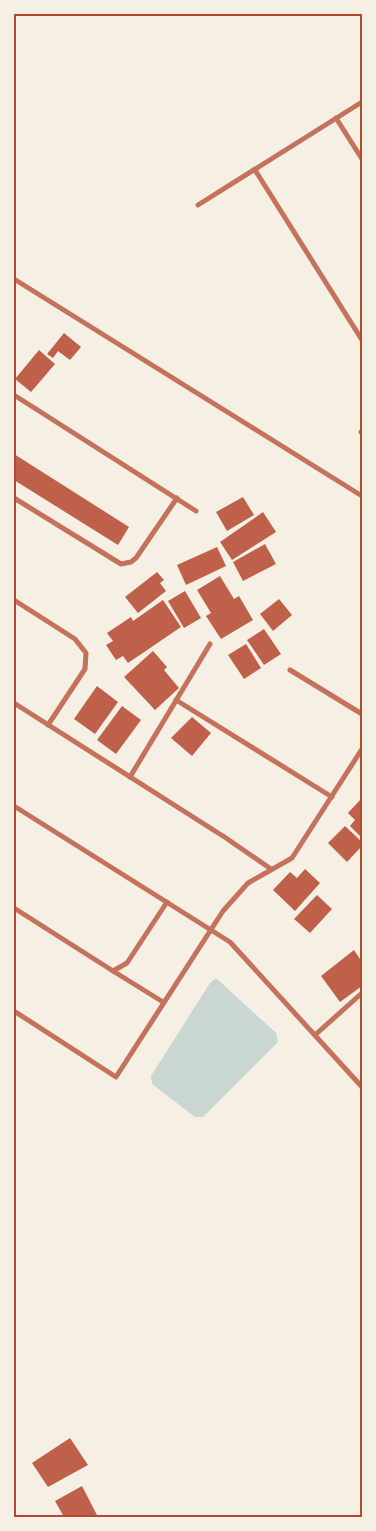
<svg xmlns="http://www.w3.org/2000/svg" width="376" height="1531" viewBox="0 0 376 1531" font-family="Mulish,sans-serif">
	<rect width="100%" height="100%" fill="#f6efe4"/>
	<polygon fill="#c9d6d2" points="216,978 276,1033 278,1042 203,1117 195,1117 152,1084 151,1076 210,983"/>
	<g fill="#bf614a">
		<polygon points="64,333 81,347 70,360 58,351 53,358 47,354"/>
		<polygon points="39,350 55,364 31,392 15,379"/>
		<polygon points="14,454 129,527 118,545 14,480"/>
		<polygon points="243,497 254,515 227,531 216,512"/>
		<polygon points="263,512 276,532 232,560 220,542"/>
		<polygon points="265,544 276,564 243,581 233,562"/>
		<polygon points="217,547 226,566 186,585 177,565"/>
		<polygon points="157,572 164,580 160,583 166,591 138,613 125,597"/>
		<polygon points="220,576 234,599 239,596 253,620 221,639 206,616 211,613 197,590"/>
		<polygon points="185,591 201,618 184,628 168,601"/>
		<polygon points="279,599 292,615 273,631 260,614"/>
		<polygon points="163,600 181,627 128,663 123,656 116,660 106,645 113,641 107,633 131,617 133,621"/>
		<polygon points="264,629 281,654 264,665 247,640"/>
		<polygon points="246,644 261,668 244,679 228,655"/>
		<polygon points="153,651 167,667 164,670 179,688 155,710 124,677"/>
		<polygon points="97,686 118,702 95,734 74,719"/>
		<polygon points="122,706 141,720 116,754 97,740"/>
		<polygon points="192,717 211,733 192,756 171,738"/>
		<polygon points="362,798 362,838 350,826 355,820 348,813"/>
		<polygon points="345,826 362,842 362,846 347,862 328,843"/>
		<polygon points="305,869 320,883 295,911 273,890 290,872 297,878"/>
		<polygon points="317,895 332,909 310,933 294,919"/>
		<polygon points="354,950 362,962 362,986 340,1002 321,976"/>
		<polygon points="70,1438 88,1465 48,1487 32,1463"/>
		<polygon points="82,1486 98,1517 64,1517 55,1501"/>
	</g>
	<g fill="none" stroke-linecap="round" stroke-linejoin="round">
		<g stroke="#c5725c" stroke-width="5">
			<polyline points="336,118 362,159"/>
			<polyline points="255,170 362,340"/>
			<polyline points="198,205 362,102"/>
			<polyline points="14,279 362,496"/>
			<polyline points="14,395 196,511"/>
			<polyline points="361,432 362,431"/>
			<polyline points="14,498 121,564 131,562 136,558 177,498"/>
			<polyline points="14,600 75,639 86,653 85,669 48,725"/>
			<polyline points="290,670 362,714"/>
			<polyline points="176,700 332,797"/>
			<polyline points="14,703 226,838 271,869"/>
			<polyline points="130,777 210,644"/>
			<polyline points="14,806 230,942 362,1087"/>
			<polyline points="14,908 113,971 127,963 167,902"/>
			<polyline points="113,971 163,1002"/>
			<polyline points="14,1011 116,1077 223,911 248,883 292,858 362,749"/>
			<polyline points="315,1035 362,993"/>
		</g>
	</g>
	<rect width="376" height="1531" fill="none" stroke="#f6efe4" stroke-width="30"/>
	<rect x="15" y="15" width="346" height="1501" fill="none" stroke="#b5482f" stroke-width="2"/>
</svg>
